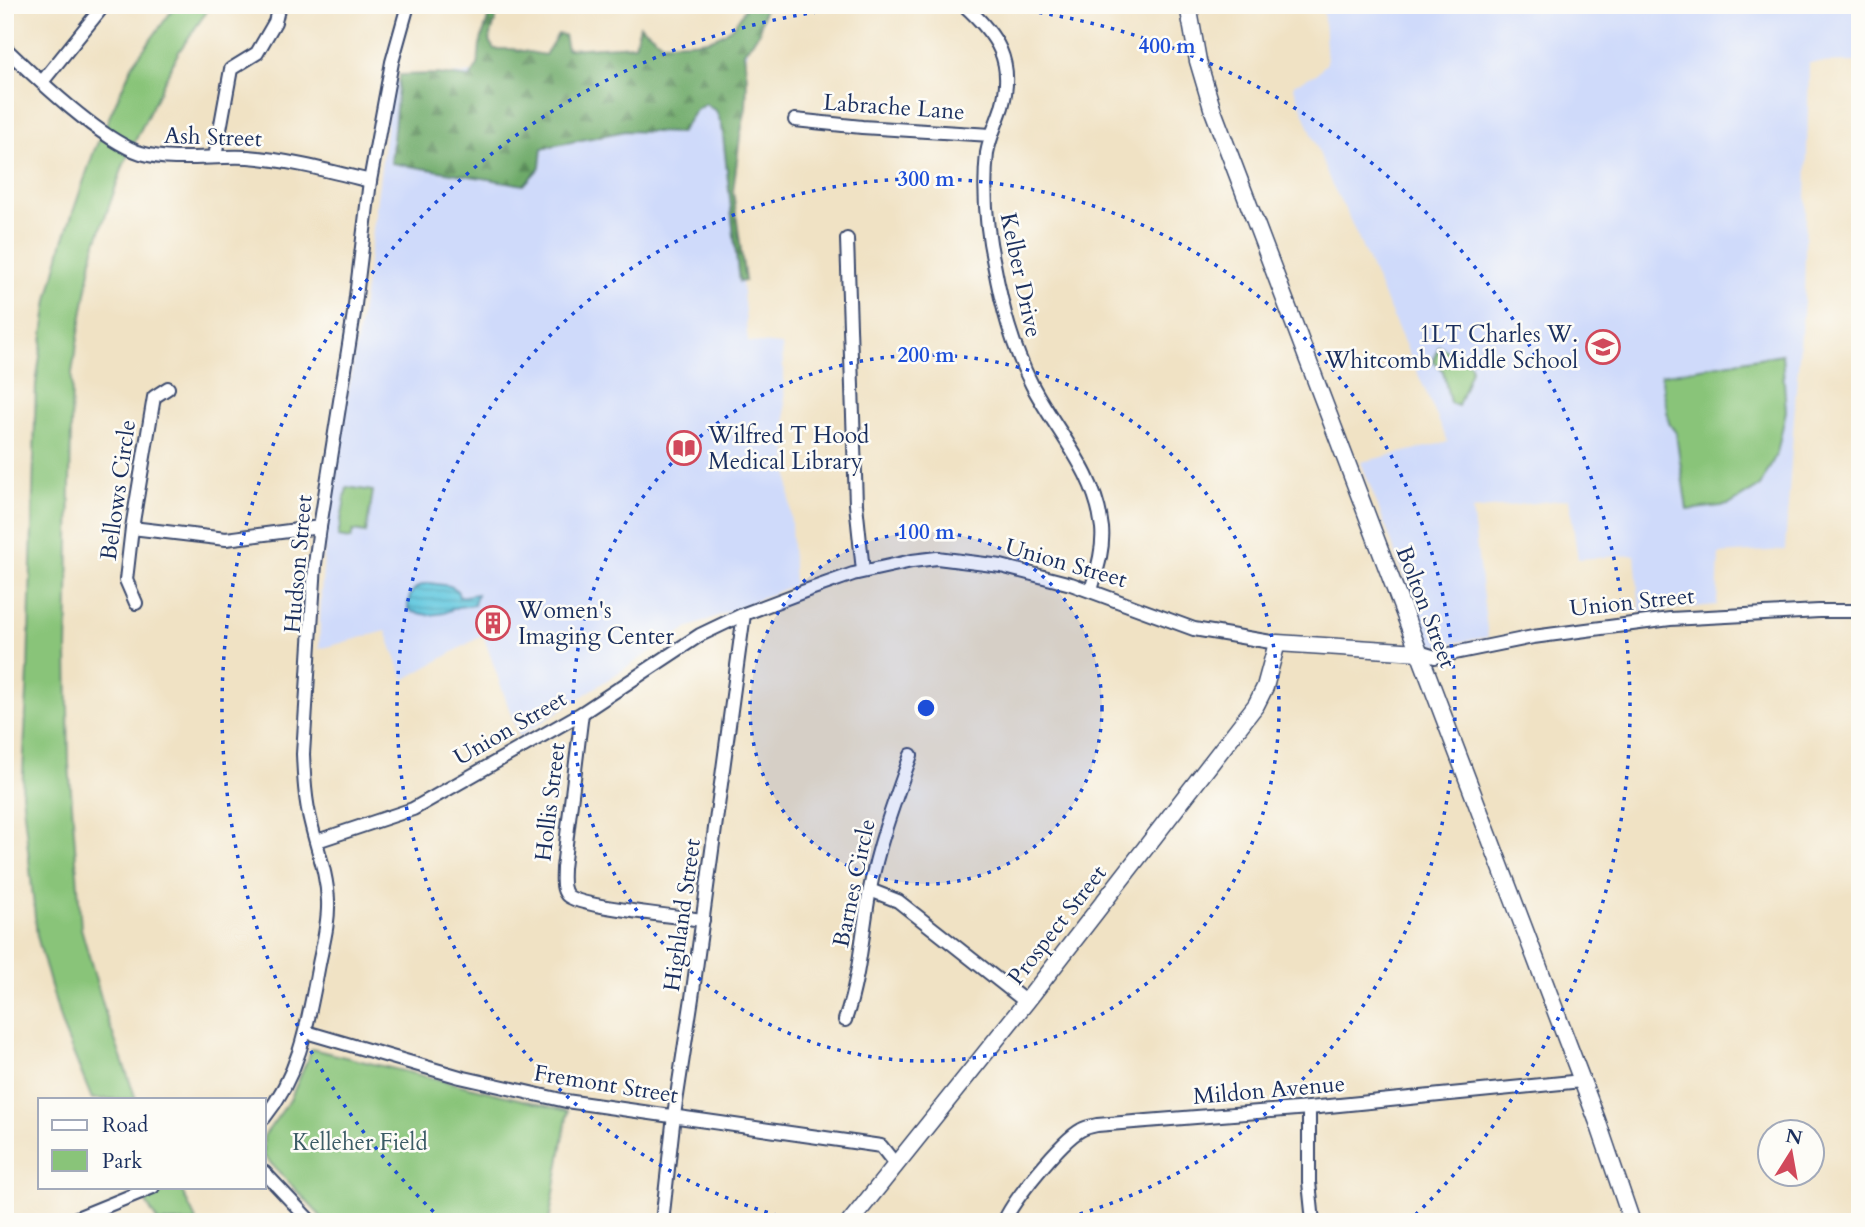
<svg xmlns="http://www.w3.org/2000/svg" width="1865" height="1227" viewBox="0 0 1865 1227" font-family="Cardo,serif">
	<defs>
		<pattern id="forest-firs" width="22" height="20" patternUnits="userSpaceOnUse" patternTransform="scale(1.75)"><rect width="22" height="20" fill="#6eaa69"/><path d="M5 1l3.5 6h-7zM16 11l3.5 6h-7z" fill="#5a8b5a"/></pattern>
		<pattern id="water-rules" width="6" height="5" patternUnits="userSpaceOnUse" patternTransform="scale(1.75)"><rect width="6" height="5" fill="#61c8df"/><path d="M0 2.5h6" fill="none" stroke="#4fa3b8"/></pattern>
	</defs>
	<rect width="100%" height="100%" fill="#fdfcf7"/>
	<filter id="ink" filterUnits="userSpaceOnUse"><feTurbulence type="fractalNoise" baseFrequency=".0143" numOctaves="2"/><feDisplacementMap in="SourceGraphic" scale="14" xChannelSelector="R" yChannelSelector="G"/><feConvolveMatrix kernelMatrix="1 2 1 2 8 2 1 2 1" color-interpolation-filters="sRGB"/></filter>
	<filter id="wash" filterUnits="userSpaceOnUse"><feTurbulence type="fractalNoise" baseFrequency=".00686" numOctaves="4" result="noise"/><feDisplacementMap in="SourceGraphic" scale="28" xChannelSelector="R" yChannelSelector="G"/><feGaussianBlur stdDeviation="1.57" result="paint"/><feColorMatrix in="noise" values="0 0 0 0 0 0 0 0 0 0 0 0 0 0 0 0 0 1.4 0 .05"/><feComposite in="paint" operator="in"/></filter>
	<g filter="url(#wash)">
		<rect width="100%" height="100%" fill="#f0e2c4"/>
		<g fill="#cfdafa">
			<polygon points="1323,5 1860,5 1860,62 1809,63 1804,302 1796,390 1785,550 1719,554 1717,605 1640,612 1635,555 1578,559 1569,499 1472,510 1488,637 1437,646 1430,643 1361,462 1448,442 1347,213 1330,181 1293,85 1316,74 1327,63"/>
			<polygon points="749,39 727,171 736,223 748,342 782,345 794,585 686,629 519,737 483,635 404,680 386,631 319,649 321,593 327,522 366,283 392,82"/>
		</g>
		<g fill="#89c479" stroke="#527a6c" stroke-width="2">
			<polygon points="176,5 211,5 178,53 124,164 94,248 72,372 67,653 69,763 81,928 106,1015 136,1099 92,1099 62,1026 37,936 22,793 28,671 36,384 48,300 62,244 94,151 133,64"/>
			<polygon points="1439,346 1471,364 1471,370 1458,406 1450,403 1443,371 1433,361"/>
			<polygon points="1782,354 1786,411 1777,453 1760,486 1729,505 1687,510 1676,433 1669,423 1661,375"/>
			<polygon points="347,487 373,491 366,533 353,531 351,539 338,537"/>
			<polygon points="312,1049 568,1111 549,1222 326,1222 264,1156 264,1136 290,1100"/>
			<polygon points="137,1187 180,1187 197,1222 158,1222"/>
		</g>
		<path fill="url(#forest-firs)" stroke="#446c64" stroke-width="2" d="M492 5H500L489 41 494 49H512L545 55 558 34 564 35 567 49 635 45 640 25 662 43C699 42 730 45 746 5H765L759 33 744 52 747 79 746 108 740 137 733 191 745 281 739 282 722 126 716 111 705 104 695 111 680 133 625 131 542 148 540 167 524 185 391 163 399 75 437 74 470 78 478 65 480 44Z"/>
		<path fill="url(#water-rules)" stroke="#3e7c9e" stroke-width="2" d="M429 583 450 586 457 590 459 597 477 594 474 605 457 607 444 613 429 615 413 612 408 609C408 593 414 586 429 583Z"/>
	</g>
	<g filter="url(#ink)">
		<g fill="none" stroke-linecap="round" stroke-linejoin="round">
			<g stroke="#3b4a6d" stroke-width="16">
				<g id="minor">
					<path d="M964 5C997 35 1015 61 1002 107 997 123 990 136 987 153 983 191 986 227 994 264 1002 307 1012 346 1032 385 1057 433 1096 472 1102 528 1104 549 1097 570 1091 590"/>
					<path d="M5 48C36 78 102 141 141 153 175 163 213 155 248 157 289 160 330 171 370 181"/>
					<polyline points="42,82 104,5"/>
					<polyline points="795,120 862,127 991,135"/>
					<polyline points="215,157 231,69 257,53 275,22 279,5"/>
					<polyline points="847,239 856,504 863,571"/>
					<polyline points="132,528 226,539 320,527"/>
					<polyline points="136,603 126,580 132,528 154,397 168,388"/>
					<polyline points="1419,652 1435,657 1533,637 1670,619 1819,611 1860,611"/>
					<path d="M582 713 563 868C563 877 561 888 567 895 577 907 682 917 703 920"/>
					<polyline points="317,841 413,809 582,713 700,635 744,614 805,591 853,574 912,561 937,558 1001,566 1071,584 1194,629 1277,643"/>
					<polyline points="870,890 898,901 1026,1002"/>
					<path d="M845 1020C860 977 862 933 870 889 879 842 895 800 911 755"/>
					<polyline points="306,1032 460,1077 566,1101 881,1146 896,1165"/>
					<polyline points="1309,1108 1309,1182 1313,1222"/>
					<path d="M264 1118C301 1072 308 1021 319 964 323 944 329 922 328 901 327 873 317 849 311 823 305 800 304 777 303 754L315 564 320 527 354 313 370 181 392 62 408 5"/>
					<polyline points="264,1172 311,1222"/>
					<polyline points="67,1222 153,1187"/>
					<polyline points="662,1222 674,1115 692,998 744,614"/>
					<path d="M1004 1222C1012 1201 1062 1140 1081 1130 1086 1127 1092 1126 1097 1125L1309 1108 1582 1081"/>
				</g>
			</g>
			<g stroke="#3b4a6d" stroke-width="19">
				<g id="major">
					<polyline points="1188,5 1198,61 1212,108 1597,1120 1632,1222"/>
					<polyline points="850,1222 1027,1001 1256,705 1265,687 1277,643 1419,652"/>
				</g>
			</g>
			<use href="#minor" stroke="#fff" stroke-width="12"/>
			<use href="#major" stroke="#fff" stroke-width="16"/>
		</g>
	</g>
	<circle cx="926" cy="708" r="176" fill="#1d4ed8" fill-opacity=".12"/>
	<g fill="none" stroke="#1d4ed8" stroke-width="3.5" stroke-dasharray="3.5 7">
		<circle cx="926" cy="708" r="176"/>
		<circle cx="926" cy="708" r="353"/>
		<path d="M798 1221A529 529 0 1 1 1054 1221"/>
		<path d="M441 1219A705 705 0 0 1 865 6M987 6A705 705 0 0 1 1411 1219"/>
	</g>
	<defs>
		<g id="school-ring" transform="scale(1.75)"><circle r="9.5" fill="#fdfcf7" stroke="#d1495b" stroke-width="1.5"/><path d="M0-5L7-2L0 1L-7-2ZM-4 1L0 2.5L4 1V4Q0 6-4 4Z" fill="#d1495b"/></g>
		<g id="library-ring" transform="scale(1.75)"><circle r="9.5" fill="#fdfcf7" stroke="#d1495b" stroke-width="1.5"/><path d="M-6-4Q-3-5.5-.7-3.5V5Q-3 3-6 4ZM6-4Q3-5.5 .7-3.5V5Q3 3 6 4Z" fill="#d1495b"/></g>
		<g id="building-ring" transform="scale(1.75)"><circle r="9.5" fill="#fdfcf7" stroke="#d1495b" stroke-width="1.5"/><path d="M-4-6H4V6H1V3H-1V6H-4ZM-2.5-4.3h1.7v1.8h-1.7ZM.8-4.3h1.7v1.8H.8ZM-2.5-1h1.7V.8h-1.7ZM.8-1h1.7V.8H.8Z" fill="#d1495b"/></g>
	</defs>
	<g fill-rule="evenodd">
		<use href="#school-ring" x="1603" y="347"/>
		<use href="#library-ring" x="684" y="448"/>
		<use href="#building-ring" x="493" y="623"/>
	</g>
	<g text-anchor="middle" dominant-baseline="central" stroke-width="5" stroke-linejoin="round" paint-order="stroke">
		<g font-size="23" fill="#1b2f5e" stroke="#fdfcf7">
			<text transform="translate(894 107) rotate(4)">Labrache Lane</text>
			<text transform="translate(213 137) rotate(2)">Ash Street</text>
			<text transform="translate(1021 275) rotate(78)">Kelber Drive</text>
			<text transform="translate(118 490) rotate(-82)">Bellows Circle</text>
			<text transform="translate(1066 563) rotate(16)">Union Street</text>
			<text transform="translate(298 564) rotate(-85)">Hudson Street</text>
			<text transform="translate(1632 602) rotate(-6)">Union Street</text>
			<text transform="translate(1426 607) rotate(69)">Bolton Street</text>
			<text transform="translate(510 728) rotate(-30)">Union Street</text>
			<text transform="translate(550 802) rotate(-83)">Hollis Street</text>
			<text transform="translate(854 883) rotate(-78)">Barnes Circle</text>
			<text transform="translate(682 915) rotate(-82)">Highland Street</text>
			<text transform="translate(1057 925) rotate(-52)">Prospect Street</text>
			<text transform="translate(606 1084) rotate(9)">Fremont Street</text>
			<text transform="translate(1269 1090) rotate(-5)">Mildon Avenue</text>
		</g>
		<g font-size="23" fill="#1b2f5e" stroke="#fdfcf7" text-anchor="start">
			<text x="1578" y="334" text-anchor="end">1LT Charles W.<tspan x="1578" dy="26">Whitcomb Middle School</tspan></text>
			<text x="708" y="435">Wilfred T Hood<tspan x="708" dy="26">Medical Library</tspan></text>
			<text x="518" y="610">Women's<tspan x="518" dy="26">Imaging Center</tspan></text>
		</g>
		<g font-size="23" fill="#3c5c66" stroke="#fdfcf7">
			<text x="360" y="1142">Kelleher Field</text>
		</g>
	</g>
	<circle cx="926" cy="708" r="10" fill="#1d4ed8" stroke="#fdfcf7" stroke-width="3.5"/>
	<g font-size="21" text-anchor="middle" font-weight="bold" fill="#1d4ed8" stroke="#fdfcf7" stroke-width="5" stroke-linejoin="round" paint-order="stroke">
		<text x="1167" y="53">400 m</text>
		<text x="926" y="186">300 m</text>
		<text x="926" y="362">200 m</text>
		<text x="926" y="539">100 m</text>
	</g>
	<rect width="1865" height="1227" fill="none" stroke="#fdfcf7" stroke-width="28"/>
	<rect x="38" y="1098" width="228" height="91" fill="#fdfcf7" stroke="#a3aaba" stroke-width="2"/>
	<rect x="52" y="1120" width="35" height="10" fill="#ffffff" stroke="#a3aaba" stroke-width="2"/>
	<text x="102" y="1132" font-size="21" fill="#1b2f5e">Road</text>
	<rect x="52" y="1150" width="35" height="21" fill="#89c479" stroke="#a3aaba" stroke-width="2"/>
	<text x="102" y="1168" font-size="21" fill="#1b2f5e">Park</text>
	<g transform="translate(1791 1153) rotate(11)"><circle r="33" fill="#fdfcf7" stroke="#a3aaba" stroke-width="2"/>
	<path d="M0-5L12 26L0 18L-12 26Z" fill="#d1495b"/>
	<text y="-10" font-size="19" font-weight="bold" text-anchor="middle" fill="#1b2f5e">N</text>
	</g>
</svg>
